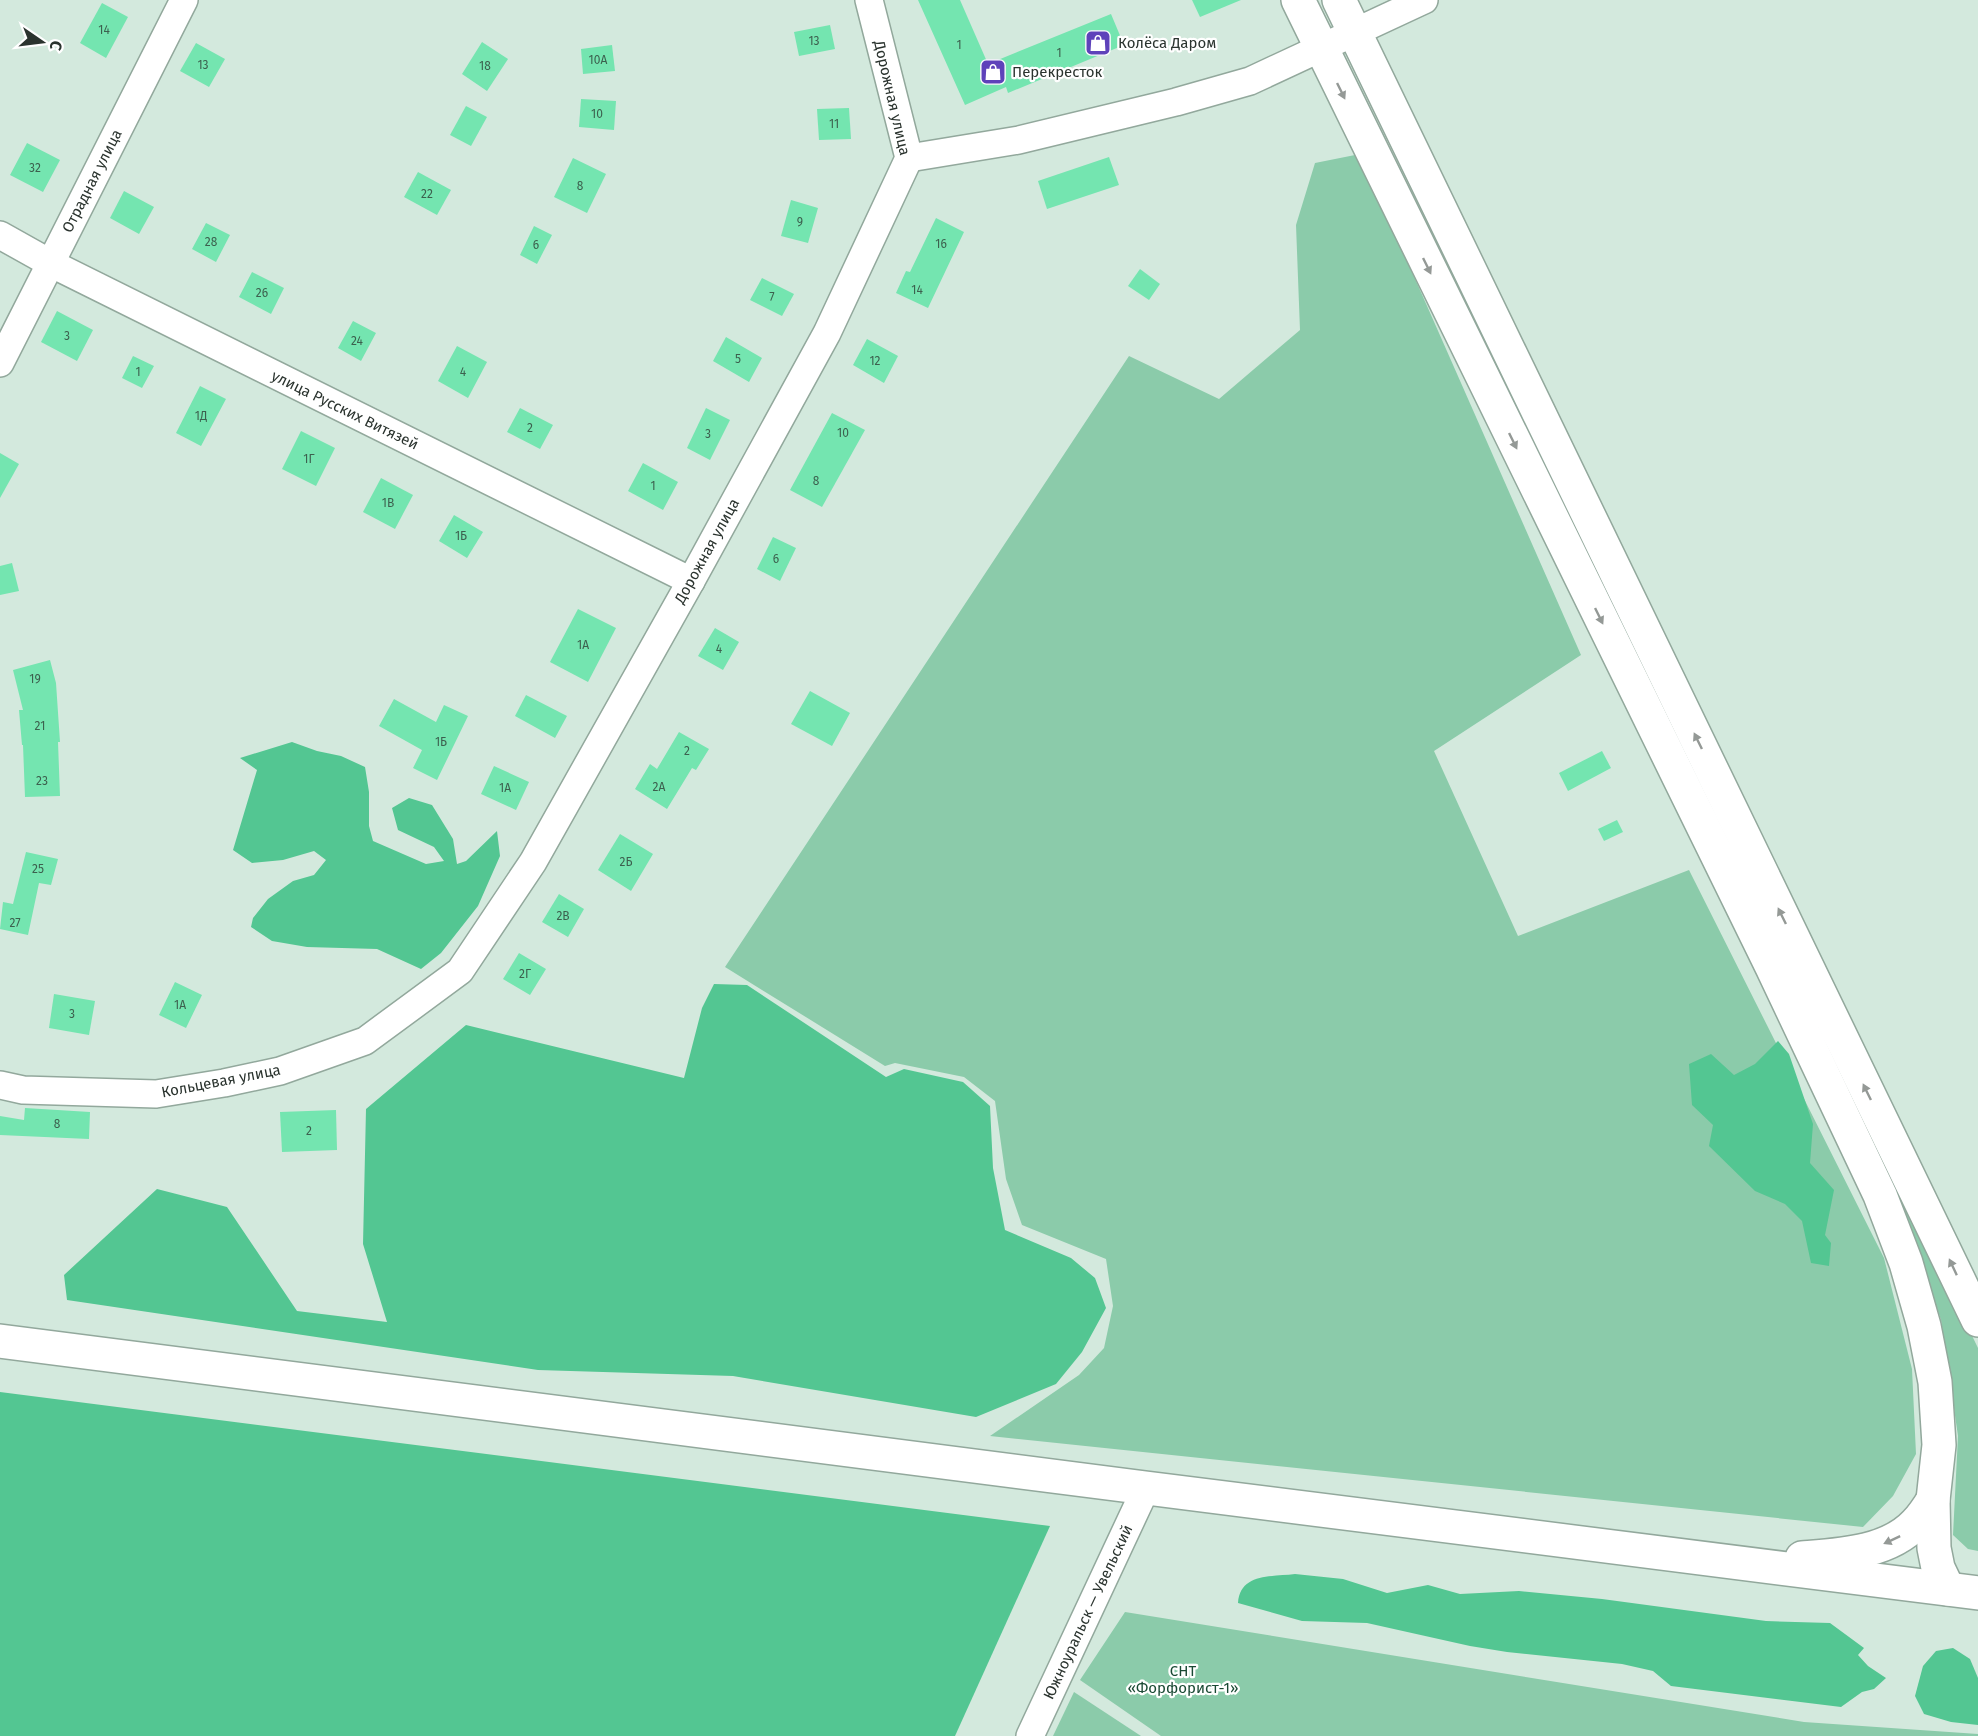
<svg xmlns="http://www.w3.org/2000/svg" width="1978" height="1736" viewBox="0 0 1978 1736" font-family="'Fira Sans',sans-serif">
	<rect width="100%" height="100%" fill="#d3e9dd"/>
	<g fill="#8bcbaa">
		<polygon points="1360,154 1581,655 1434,751 1518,936 1689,870 1884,1258 1912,1369 1916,1454 1893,1496 1863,1527 990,1436 1079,1375 1104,1348 1113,1306 1106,1259 1022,1225 1006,1179 995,1101 964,1077 895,1063 885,1066 725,967 1129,356 1219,399 1300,330 1296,225 1315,163"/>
		<polygon points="1833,1058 1906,1200 1978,1348 1978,1551 1968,1549 1953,1535 1958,1436 1941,1320 1902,1203"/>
		<polygon points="1125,1612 1804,1722 1978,1734 1978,1736 1161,1736 1080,1680"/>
		<polygon points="1074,1692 1141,1736 1053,1736"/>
	</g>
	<g fill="#53c692">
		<polygon points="292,742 317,751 341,756 365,767 369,792 369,826 373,841 426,864 444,861 434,847 398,830 392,808 409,798 432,805 453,839 457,864 466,861 497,831 500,856 478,906 441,953 421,969 377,949 307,947 272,941 251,927 253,918 268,899 293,881 314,875 326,860 314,851 283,860 252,863 233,850 257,770 240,758"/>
		<polygon points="714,984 747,985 886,1077 904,1069 963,1082 990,1106 993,1168 1005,1230 1071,1258 1095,1278 1106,1308 1082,1352 1056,1384 976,1417 733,1376 538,1370 67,1300 64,1275 157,1189 227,1207 297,1311 387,1322 363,1244 366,1109 466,1025 684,1078 702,1008"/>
		<polygon points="1778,1041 1789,1054 1813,1124 1810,1163 1834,1190 1825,1235 1831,1243 1829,1266 1811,1263 1802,1221 1785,1204 1755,1191 1709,1146 1713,1125 1692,1105 1689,1064 1711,1054 1734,1075 1755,1064"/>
		<polygon points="0,1392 1050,1526 955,1736 0,1736"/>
		<path d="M1295 1574 1343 1579 1387 1593 1428 1585 1460 1594 1519 1591 1602 1599 1766 1621 1830 1623 1864 1648 1858 1655 1868 1666 1886 1678 1874 1689 1862 1692 1841 1707 1671 1686 1653 1671 1622 1664 1507 1652 1470 1646 1367 1623 1302 1621 1238 1603C1240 1573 1271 1577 1295 1574Z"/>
		<polygon points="1953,1648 1970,1659 1978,1678 1978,1725 1951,1722 1924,1714 1915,1696 1923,1666 1936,1651"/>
	</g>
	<g fill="#74e5b0">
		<polygon points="918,0 960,0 988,64 1111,14 1124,45 1008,93 1006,87 965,105"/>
		<polygon points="1192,0 1241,0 1200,17"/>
		<polygon points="102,3 128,17 106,58 80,43"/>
		<polygon points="830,25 835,49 799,56 794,32"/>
		<polygon points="482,42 508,59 487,91 462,74"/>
		<polygon points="196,43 225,59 209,87 180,71"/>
		<polygon points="612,45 615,71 583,74 581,49"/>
		<polygon points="581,99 616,101 614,130 579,127"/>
		<polygon points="466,106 487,117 471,146 450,135"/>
		<polygon points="849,108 851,139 819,140 817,109"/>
		<polygon points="27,143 60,160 43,192 10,175"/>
		<polygon points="1109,157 1119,185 1047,209 1038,181"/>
		<polygon points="573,158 606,174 587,213 554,197"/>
		<polygon points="418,172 451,190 437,215 404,197"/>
		<polygon points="124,191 154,207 139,234 110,218"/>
		<polygon points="791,200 818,208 808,243 781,236"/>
		<polygon points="936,218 964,232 928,308 896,293 906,271 910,272"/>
		<polygon points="206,223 230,235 216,262 192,249"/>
		<polygon points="534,226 552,235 537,264 520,255"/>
		<polygon points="1140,269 1160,284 1149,300 1128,286"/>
		<polygon points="252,272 284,288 271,314 239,297"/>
		<polygon points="762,278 794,294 782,316 750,300"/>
		<polygon points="57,311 93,330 77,361 41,342"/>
		<polygon points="353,321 376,333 361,361 338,348"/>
		<polygon points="726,337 762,358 749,382 713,361"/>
		<polygon points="867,339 898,356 884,383 853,365"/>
		<polygon points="457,346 487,362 468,398 438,381"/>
		<polygon points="133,356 154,366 142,388 122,378"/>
		<polygon points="200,386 226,399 201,446 176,433"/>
		<polygon points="520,408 553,425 540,449 507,432"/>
		<polygon points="706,408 730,420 710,460 687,448"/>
		<polygon points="832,413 865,430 822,507 790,490"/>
		<polygon points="301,431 335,448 316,486 282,469"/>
		<polygon points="0,453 19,464 0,498"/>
		<polygon points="643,463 678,482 663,510 628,491"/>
		<polygon points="381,478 413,495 395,529 363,512"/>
		<polygon points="454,515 483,532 467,558 439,541"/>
		<polygon points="773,537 796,548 780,581 757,569"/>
		<polygon points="12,563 19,591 0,595 0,566"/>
		<polygon points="578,609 616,628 588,682 550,662"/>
		<polygon points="715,628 739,642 723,670 698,656"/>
		<polygon points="50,660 56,683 60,742 58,742 60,796 25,797 23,745 22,745 19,710 23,710 13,670"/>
		<polygon points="810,691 850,713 832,746 791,724"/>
		<polygon points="526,695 567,716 555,738 515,716"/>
		<polygon points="394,699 436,722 444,705 468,716 437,780 413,768 422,750 379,726"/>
		<polygon points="679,732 709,749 696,770 692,768 667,809 635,789 650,764 657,769"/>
		<polygon points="1602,751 1611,768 1568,791 1559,773"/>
		<polygon points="494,766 529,782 516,810 481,794"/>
		<polygon points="1617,820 1623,832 1604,841 1598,829"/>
		<polygon points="620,834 653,854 631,891 598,870"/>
		<polygon points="26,852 58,859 51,885 39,883 28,935 0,929 3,902 13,904"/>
		<polygon points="559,894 584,909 568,937 542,922"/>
		<polygon points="519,953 546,969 530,995 503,979"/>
		<polygon points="175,982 202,995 186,1028 159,1015"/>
		<polygon points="54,994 95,1001 89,1035 49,1028"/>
		<polygon points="25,1108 90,1112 89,1139 0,1135 0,1116 24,1120"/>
		<polygon points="336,1110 337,1150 282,1152 280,1112"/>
	</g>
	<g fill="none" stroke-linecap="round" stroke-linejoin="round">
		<g stroke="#92a89c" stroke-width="30">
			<g id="minor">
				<polyline points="909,158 1019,140 1176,102 1250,81 1424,0"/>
				<polyline points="0,235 50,263 691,581"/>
				<polyline points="0,363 184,0"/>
				<polyline points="0,1085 23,1090 156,1094 224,1083 280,1071 365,1041 460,971 533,862 691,581 827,333 909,158 869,0"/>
				<polyline points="1030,1736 1146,1488"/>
			</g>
		</g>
		<g stroke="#92a89c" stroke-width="36">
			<g id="highway">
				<polyline points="1298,0 1772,967 1880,1195 1906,1263 1924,1326 1935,1382 1939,1445 1933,1500 1934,1548 1938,1568 1948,1589"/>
				<polyline points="1339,0 1978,1320"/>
				<polyline points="0,1341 1146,1488 1978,1593"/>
				<path d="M1802 1558C1840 1555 1888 1553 1916 1523 1923 1516 1928 1508 1933 1500"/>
			</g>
		</g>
		<use href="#minor" stroke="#fff" stroke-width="27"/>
		<use href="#highway" stroke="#fff" stroke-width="33"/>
	</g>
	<defs><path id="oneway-solid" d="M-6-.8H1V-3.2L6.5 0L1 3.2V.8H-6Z" transform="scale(1.5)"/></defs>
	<g fill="#949996">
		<use href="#oneway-solid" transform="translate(1341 91) rotate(64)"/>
		<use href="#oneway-solid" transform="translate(1427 266) rotate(64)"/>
		<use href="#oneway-solid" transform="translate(1513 441) rotate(64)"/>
		<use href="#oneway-solid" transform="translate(1599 616) rotate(64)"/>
		<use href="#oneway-solid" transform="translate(1698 741) rotate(-116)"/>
		<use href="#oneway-solid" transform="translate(1782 916) rotate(-116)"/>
		<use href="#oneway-solid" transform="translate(1867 1092) rotate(-116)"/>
		<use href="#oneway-solid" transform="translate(1953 1267) rotate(-115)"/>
		<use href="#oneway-solid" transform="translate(1892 1540) rotate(155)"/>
	</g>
	<defs>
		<g id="shop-square" transform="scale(1.35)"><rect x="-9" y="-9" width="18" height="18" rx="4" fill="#5e42ba" stroke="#fff"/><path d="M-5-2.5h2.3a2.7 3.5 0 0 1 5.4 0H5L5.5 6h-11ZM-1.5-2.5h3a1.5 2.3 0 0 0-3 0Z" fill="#fff"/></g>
	</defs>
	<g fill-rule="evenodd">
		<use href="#shop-square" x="1098" y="43"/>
		<use href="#shop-square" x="993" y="72"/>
	</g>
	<g text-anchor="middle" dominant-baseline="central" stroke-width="4.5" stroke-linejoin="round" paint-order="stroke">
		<g font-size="12" fill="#3c604e">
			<text x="104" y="30">14</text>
			<text x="814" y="41">13</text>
			<text x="959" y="45">1</text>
			<text x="1059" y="53">1</text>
			<text x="598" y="60">10А</text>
			<text x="203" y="65">13</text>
			<text x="485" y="66">18</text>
			<text x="597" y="114">10</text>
			<text x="834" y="124">11</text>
			<text x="35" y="168">32</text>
			<text x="580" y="186">8</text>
			<text x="427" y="194">22</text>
			<text x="800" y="222">9</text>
			<text x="211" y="242">28</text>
			<text x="941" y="244">16</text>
			<text x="536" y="245">6</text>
			<text x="917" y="290">14</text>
			<text x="262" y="293">26</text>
			<text x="772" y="297">7</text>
			<text x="67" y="336">3</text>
			<text x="357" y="341">24</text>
			<text x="738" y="359">5</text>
			<text x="875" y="361">12</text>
			<text x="138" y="372">1</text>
			<text x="463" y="372">4</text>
			<text x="201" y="416">1Д</text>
			<text x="530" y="428">2</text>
			<text x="843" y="433">10</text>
			<text x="708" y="434">3</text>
			<text x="309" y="459">1Г</text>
			<text x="816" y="481">8</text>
			<text x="653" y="486">1</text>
			<text x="388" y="503">1В</text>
			<text x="461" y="536">1Б</text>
			<text x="776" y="559">6</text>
			<text x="583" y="645">1А</text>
			<text x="719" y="649">4</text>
			<text x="35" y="679">19</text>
			<text x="40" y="726">21</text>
			<text x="441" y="742">1Б</text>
			<text x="687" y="751">2</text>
			<text x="42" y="781">23</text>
			<text x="659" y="787">2А</text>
			<text x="505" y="788">1А</text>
			<text x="626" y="862">2Б</text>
			<text x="38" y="869">25</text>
			<text x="563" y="916">2В</text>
			<text x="15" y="923">27</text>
			<text x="525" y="974">2Г</text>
			<text x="180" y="1005">1А</text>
			<text x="72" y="1014">3</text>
			<text x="57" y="1124">8</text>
			<text x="309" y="1131">2</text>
		</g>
		<g font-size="15" fill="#2a332e" stroke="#fff" text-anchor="start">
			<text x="1118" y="43">Колёса Даром</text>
			<text x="1012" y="72">Перекресток</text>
		</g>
		<g font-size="15" fill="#2a332e" stroke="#fff">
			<text transform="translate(892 98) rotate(77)">Дорожная улица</text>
			<text transform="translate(92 181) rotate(-63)">Отрадная улица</text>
			<text transform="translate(345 410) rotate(26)">улица Русских Витязей</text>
			<text transform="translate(707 551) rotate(-61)">Дорожная улица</text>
			<text transform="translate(221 1081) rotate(-11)">Кольцевая улица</text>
			<text transform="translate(1088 1612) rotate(-65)">Южноуральск — Увельский</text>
		</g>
		<g font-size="15" fill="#194933" stroke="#fff">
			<text x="1183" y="1671">СНТ<tspan x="1183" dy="17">«Форфорист-1»</tspan></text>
		</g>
	</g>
	<g transform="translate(42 42) rotate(104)" stroke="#ffffff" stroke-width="4.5" paint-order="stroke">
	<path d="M0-4.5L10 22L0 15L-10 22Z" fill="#2a332e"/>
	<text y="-9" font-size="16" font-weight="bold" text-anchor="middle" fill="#2a332e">С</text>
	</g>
</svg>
